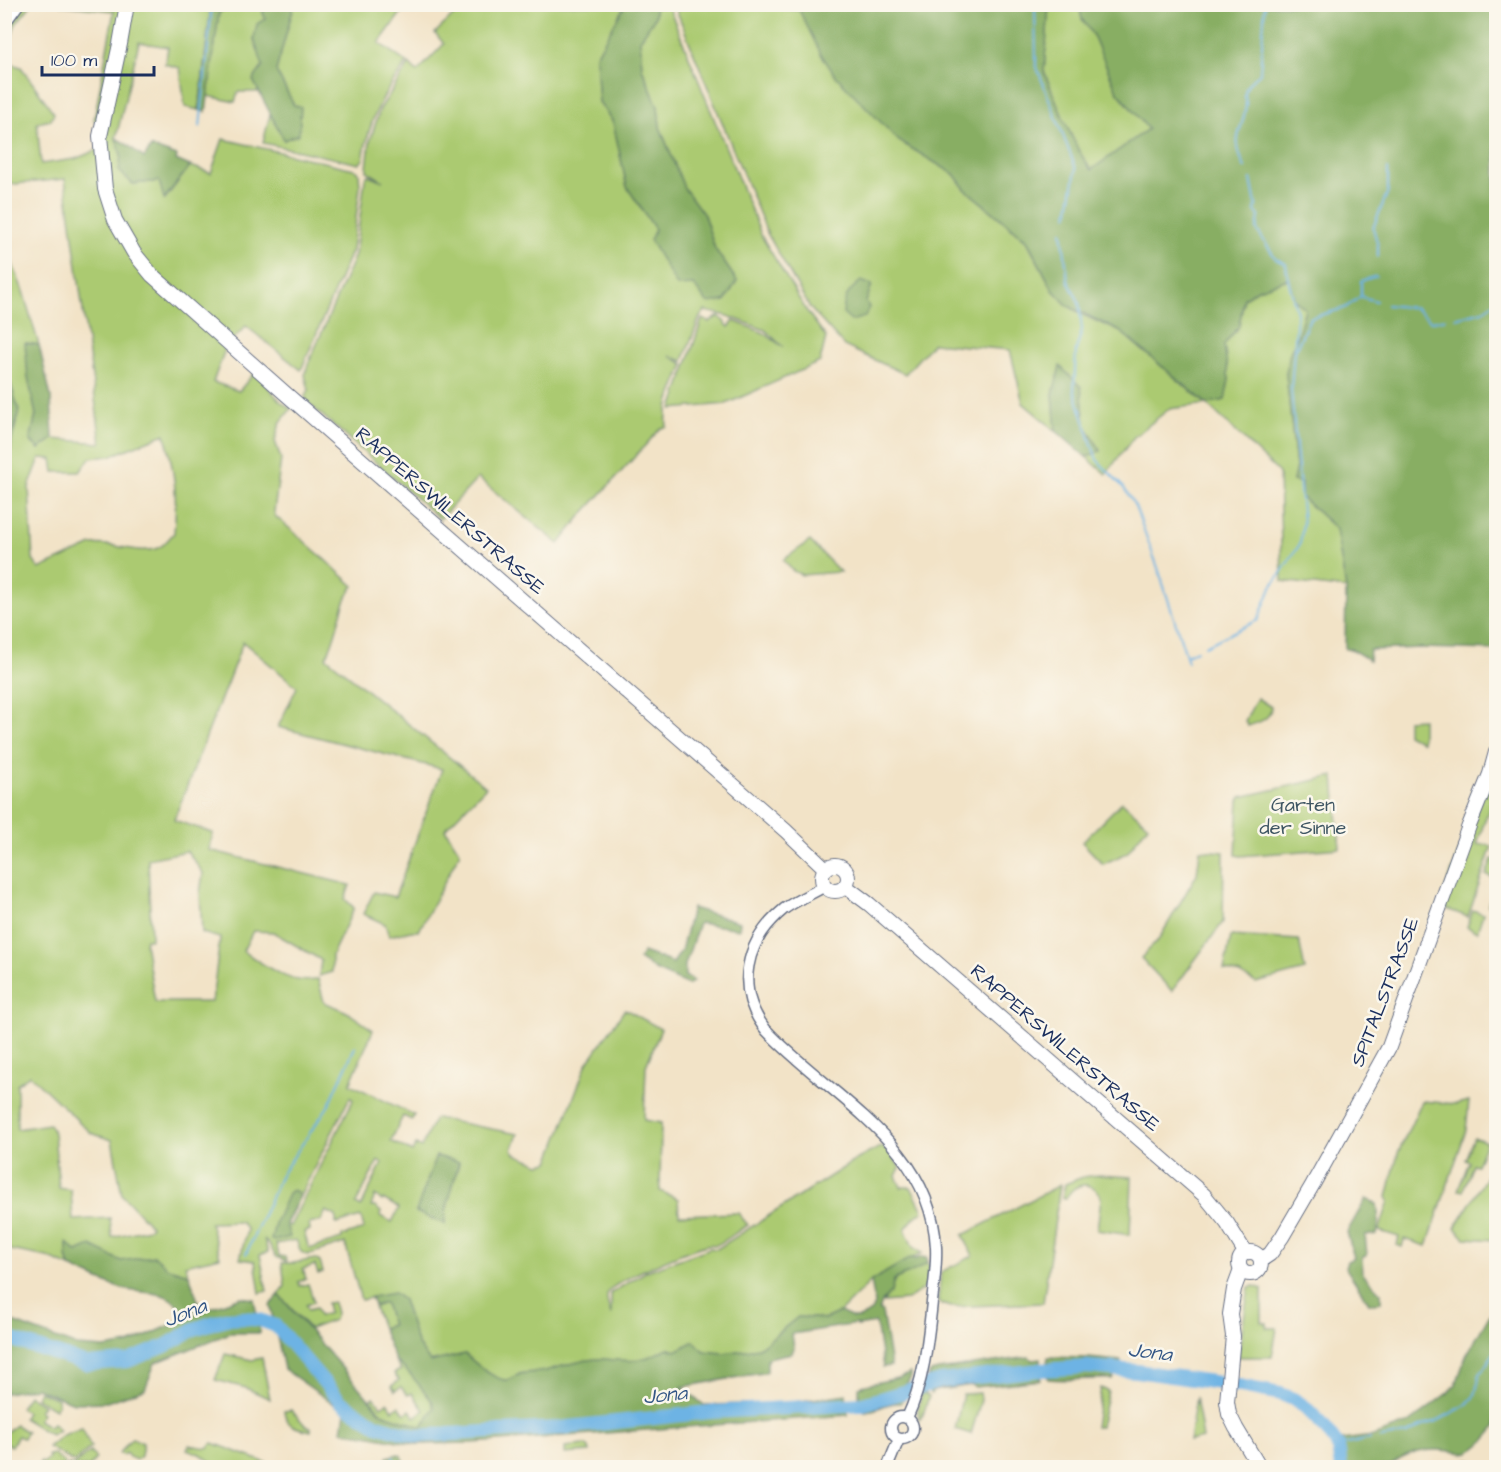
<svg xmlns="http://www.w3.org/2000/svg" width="1501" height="1472" viewBox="0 0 1501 1472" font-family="'Architects Daughter',sans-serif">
	<rect width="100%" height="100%" fill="#fbf7ec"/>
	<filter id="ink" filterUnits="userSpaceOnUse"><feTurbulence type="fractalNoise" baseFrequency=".0167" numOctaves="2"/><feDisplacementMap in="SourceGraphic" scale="12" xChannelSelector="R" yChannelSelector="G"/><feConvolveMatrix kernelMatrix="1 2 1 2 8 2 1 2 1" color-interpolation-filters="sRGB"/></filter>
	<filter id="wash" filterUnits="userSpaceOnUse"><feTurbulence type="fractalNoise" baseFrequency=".008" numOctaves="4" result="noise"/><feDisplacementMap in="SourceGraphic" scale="24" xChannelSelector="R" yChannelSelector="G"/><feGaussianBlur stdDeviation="1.35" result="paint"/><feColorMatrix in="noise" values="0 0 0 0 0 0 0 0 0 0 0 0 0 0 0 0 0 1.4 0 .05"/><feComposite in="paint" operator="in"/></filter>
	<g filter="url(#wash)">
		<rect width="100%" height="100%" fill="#f2e3c7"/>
		<g fill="#abca71" stroke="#637c68" stroke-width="1.5" fill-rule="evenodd">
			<polygon points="725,4 799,10 899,141 954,174 965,189 1027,241 1053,290 1068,306 1085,316 1121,332 1206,404 1229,380 1224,345 1239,326 1244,298 1258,289 1288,279 1294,299 1305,309 1298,335 1290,353 1286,374 1296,467 1293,481 1301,483 1301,497 1336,529 1346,589 1282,581 1279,473 1207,404 1169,409 1134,437 1106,474 1086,457 1101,451 1085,425 1081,387 1060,367 1053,394 1056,431 1023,403 1010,350 933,343 905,374 844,346 810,308 768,235 675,7 678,5"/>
			<polygon points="5,5 31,5 15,25 5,60"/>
			<path d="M60 5H211L199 110 185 107 180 68 165 64 168 47 139 42 116 138 121 155 120 171 133 184 159 181 165 199 190 166 211 173 223 139 354 169 359 173 360 187 352 250 301 370 246 326 226 347 213 382 239 391 255 372 280 401 291 409 280 423 275 441 281 459 274 512 276 517C303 539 328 563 354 586 339 603 339 636 326 657L486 787 445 829 460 852 419 931H411L389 936 385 924 363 914 374 892 395 897 442 769 278 727 297 687 243 642 174 820 213 833 209 850 350 885 345 899 354 908 332 955V972L319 976 321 960 273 932 253 931 243 951C265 965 291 987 318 979L324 1002 347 1012 373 1030 350 1084 414 1115 412 1120 403 1116 391 1141 412 1152 416 1145 421 1148 435 1118 518 1134 512 1150 515 1154 540 1164 549 1162 586 1065 625 1009 661 1029 646 1066 644 1120 661 1123 660 1191 678 1199 679 1215 738 1213 748 1225C738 1230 727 1241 716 1245 714 1245 710 1244 707 1245 691 1249 615 1279 608 1293 605 1298 609 1309 611 1315V1293L647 1271 710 1248 717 1249 854 1161 880 1147 889 1150 900 1168 896 1176 901 1187H911L923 1211 915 1217 905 1229 913 1247 922 1253 871 1281 840 1312 825 1319 798 1317 759 1348 724 1353 690 1368 553 1369C542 1373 531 1372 519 1374 515 1376 512 1380 506 1380 494 1380 474 1362 465 1354L430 1362 417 1343 403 1300 394 1293 361 1300 345 1243 307 1255 301 1252 296 1240 276 1244 279 1256 285 1257 286 1261 276 1257 269 1244 264 1239 268 1252 260 1255 267 1291 260 1293 255 1261 240 1259 247 1230 241 1222 210 1223 220 1257 185 1265 189 1274 168 1268 154 1256 121 1261 108 1256 77 1252 68 1244 67 1257 70 1267 47 1257 5 1249 4 471 10 456 11 443 19 411 10 382 5 374V245L22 288 39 345 26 343 28 377 36 415 30 441 39 449 53 439 101 443 65 179 5 185V62L21 67 54 113 51 120 37 123 41 164 75 159 102 148 101 125 94 120 114 11ZM165 434C174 471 178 494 174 533 170 537 165 544 160 547 139 557 114 541 92 545L39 569 33 560 29 487 40 458 52 459 54 472H80L90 458 110 456ZM187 851 203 873 200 893 202 933 220 938 212 1002H155L145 943 146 939H151L148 859ZM30 1075 91 1133 112 1140 122 1195 151 1226 148 1229 112 1237 110 1218 73 1220 71 1190 59 1188 54 1133 49 1124 17 1129V1084ZM350 1097 353 1100 290 1226 286 1224ZM437 1156 459 1163 446 1211 445 1224 416 1212ZM378 1161 382 1163 361 1207 356 1204ZM375 1195 382 1201 383 1199 399 1208 392 1222 380 1216 381 1212 375 1207H371ZM326 1211 336 1216V1224L361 1217 364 1229 342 1236V1239L309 1249 304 1232 310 1230 309 1224 321 1221Z"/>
			<polygon points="230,5 261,5 265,20 254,39 264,66 253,80 259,92 238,92 235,102 208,96 219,13"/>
			<path d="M294 5H407L379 43 407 63C382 94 369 120 363 160L359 164 263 143 270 114 284 140 294 105 276 71Z"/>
			<path d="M464 5H625L596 56 599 102 613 122 627 187 655 229 737 281 715 249 704 215 684 188 660 127 658 107 642 68 640 39 654 17 655 5H668L762 237 806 310 826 337 820 362 726 404 672 409 702 319 709 322 719 316 729 327 734 321 764 333 783 347 765 330 728 316 705 311 700 317 683 361 670 356 684 364C677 383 664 406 667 427L661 428 581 516 559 544 478 478 440 519 306 401 305 396 309 390 305 375 307 367 355 255 365 179 368 175 383 181 367 171V168L370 141 380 109 409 64 417 72 444 44 435 33Z"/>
			<polygon points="1049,5 1079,5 1082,19 1094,37 1117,91 1148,129 1091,170 1079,152 1064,120 1044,71"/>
			<polygon points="810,541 840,572 802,575 793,571 783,560"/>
			<path d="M1257 698 1271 707C1270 720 1259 722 1248 726L1245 721Z"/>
			<polygon points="1422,719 1422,742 1407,734 1407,720"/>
			<polygon points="1496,752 1496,788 1477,844 1492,846 1468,917 1439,906"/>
			<polygon points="1334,776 1340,848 1240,856 1236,855 1239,801 1241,797"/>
			<polygon points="1122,802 1148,825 1127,853 1103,864 1082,842"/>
			<polygon points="1200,850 1224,852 1223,922 1172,991 1141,958 1159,939 1197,874"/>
			<polygon points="1492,859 1496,861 1496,908 1488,905 1494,888 1492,887 1494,878 1486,875"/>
			<polygon points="1473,910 1483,914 1477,932 1467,927"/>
			<polygon points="1231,936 1299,940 1305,970 1256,983 1240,974 1224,970"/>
			<polygon points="1422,1101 1456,1104 1469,1101 1466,1130 1427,1246 1404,1239 1402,1247 1397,1245 1399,1237 1379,1231 1389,1201 1387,1197 1398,1153"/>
			<polygon points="1474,1137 1486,1142 1477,1165 1473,1164 1463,1191 1458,1190 1469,1162 1465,1160"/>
			<polygon points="1496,1161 1496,1240 1465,1238 1455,1228"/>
			<path d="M1099 1175 1132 1177 1130 1235 1097 1230 1101 1198C1094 1179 1073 1182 1066 1199L1062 1198 1065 1184 1083 1177Z"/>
			<polygon points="1060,1185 1043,1303 951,1307 941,1304 938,1300 941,1272 973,1256 963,1235"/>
			<polygon points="315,1259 320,1262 323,1272 318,1274 315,1265 303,1269 306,1279 298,1282 300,1286 308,1284 314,1302 306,1305 308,1310 316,1308 319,1316 329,1313 327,1303 333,1302 336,1313 334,1320 310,1329 279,1295 285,1286 282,1263 294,1263"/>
			<path d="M928 1262 930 1268 928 1285 907 1300 882 1302 891 1292 894 1280C906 1273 919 1271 928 1262Z"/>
			<polygon points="1254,1286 1262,1289 1262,1322 1267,1323 1267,1328 1277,1328 1272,1357 1238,1357 1249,1287"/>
			<polygon points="385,1303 392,1325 382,1328 374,1307"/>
			<polygon points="225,1354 252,1360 262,1358 270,1399 246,1388 215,1380"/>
			<path d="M395 1360C407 1368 431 1394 434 1408L422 1427 381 1413 371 1400 374 1397 381 1406 387 1402 393 1410 399 1406 405 1414 410 1410 415 1417 424 1410 412 1393 408 1395 401 1387 395 1391 392 1386 399 1380 394 1373 401 1370Z"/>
			<polygon points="1101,1388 1108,1391 1100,1427 1095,1427"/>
			<polygon points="39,1391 58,1399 58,1404 55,1409 36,1398"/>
			<polygon points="922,1392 929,1396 923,1415 919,1420 918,1410"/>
			<polygon points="980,1393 981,1400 971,1434 955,1429 963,1394"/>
			<polygon points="28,1395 43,1405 39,1411 42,1413 38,1420 50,1427 53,1423 59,1430 51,1435 23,1418 26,1412 20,1408"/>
			<polygon points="1196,1397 1203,1438 1189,1441"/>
			<path d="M291 1410 305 1425 311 1428V1431C297 1428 286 1427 284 1411Z"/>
			<polygon points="16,1425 27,1432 23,1438 18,1436 11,1446 5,1443 5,1433"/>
			<polygon points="82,1428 91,1447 74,1462 48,1447 63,1435"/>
			<polygon points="132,1438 143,1443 141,1456 136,1460 129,1457 126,1453 123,1455 119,1453"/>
			<polygon points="213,1443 272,1465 271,1467 217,1467 202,1455 187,1449 189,1445 207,1448"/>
			<polygon points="585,1445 589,1448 590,1452 565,1454 565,1447"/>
			<polygon points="90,1452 96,1458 90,1467 67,1467 68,1465 75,1464"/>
			<polygon points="53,1454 65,1463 63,1467 37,1467 41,1461 42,1463 49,1458 48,1455"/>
			<polygon points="1468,1460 1496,1467 1448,1467 1458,1462 1466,1464"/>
		</g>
		<g fill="#88ae63" stroke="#526e60" stroke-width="1.5">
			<polygon points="211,5 230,5 219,13 206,112 199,110"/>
			<polygon points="261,5 294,5 276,71 294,105 301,107 299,134 284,140 253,80 263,66 254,39 257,24 265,19"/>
			<polygon points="625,5 655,5 655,17 640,40 642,68 658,107 660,127 684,188 704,215 715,249 737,281 725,301 707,303 694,285 677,286 650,240 655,229 627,187 613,122 599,102 596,56"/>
			<polygon points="736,5 1049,5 1044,72 1064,120 1079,151 1091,170 1148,129 1117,91 1094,37 1082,19 1079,5 1496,5 1496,650 1421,648 1370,650 1369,660 1351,649 1345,649 1346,589 1336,529 1301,497 1301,483 1293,481 1296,467 1286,374 1290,353 1298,335 1305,309 1294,299 1288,279 1258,289 1244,298 1239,326 1224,345 1229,380 1225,400 1207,404 1121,332 1068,306 1053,290 1027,240 965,189 954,174 899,141 834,74 821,54 799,10"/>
			<polygon points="116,138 128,145 144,158 151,147 177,156 176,160 190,166 164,199 159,181 133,184 119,171 121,155"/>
			<path d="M861 281 872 285 866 302 869 307 865 317 851 321 843 314C844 297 848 291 861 281Z"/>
			<polygon points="25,343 39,345 51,397 53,439 39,449 30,440 36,415 28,377"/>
			<polygon points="1060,366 1081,387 1085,425 1101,451 1086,457 1056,431 1053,394"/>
			<polygon points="5,374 10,382 19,411 11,443 10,456 5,471"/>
			<polygon points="692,908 740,922 739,929 699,923 685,965 685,976 694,981 688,985 655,970 639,959 643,952 673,963 681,951"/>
			<polygon points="436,1156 459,1162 446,1211 445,1224 416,1212"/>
			<polygon points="293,1190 297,1192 299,1197 286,1224 290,1237 274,1241 271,1240 275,1223 289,1192"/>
			<polygon points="1366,1199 1377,1204 1379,1222 1377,1235 1365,1235 1367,1255 1362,1258 1363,1274 1381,1293 1381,1302 1374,1304 1369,1303 1345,1267 1347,1261 1354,1258 1347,1232"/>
			<path d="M67 1243 77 1252 91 1246 121 1261 155 1256 168 1268 189 1274 200 1307 186 1315C166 1286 151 1296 123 1289 105 1284 87 1274 70 1267L67 1257Z"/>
			<path d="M921 1257 927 1258 928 1262C919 1271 906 1273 894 1280L891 1292 882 1302 879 1311 882 1312 891 1366 883 1367 876 1323 857 1326V1324L792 1334 794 1348 792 1353 767 1358V1372L682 1387 704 1405 787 1403 846 1394 848 1415 472 1443 415 1444 342 1431 345 1412 284 1369 270 1305 279 1295 381 1413 422 1427 434 1408 432 1401 411 1375 395 1360 382 1328 392 1325 385 1303 374 1306 371 1297 394 1293 403 1300 417 1343 430 1362 465 1354C476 1364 489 1376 504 1380 511 1382 514 1376 520 1374 531 1372 541 1373 552 1369 567 1365 590 1357 606 1359 635 1362 641 1362 668 1348L676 1351 694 1341 704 1351 724 1353 759 1348 798 1317 825 1319 840 1312 853 1318H860L871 1311 875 1304 871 1281 910 1258 916 1259Z"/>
			<polygon points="241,1297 254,1299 260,1333 230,1333 155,1363 145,1389 107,1402 74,1403 36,1388 5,1393 5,1319 77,1346 104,1348 129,1344 202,1311"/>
			<path d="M1496 1304V1427C1488 1436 1481 1447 1469 1452 1463 1454 1456 1452 1450 1451 1426 1448 1407 1452 1389 1467H1342L1337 1444 1342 1440 1373 1436 1409 1423 1447 1394 1456 1384 1466 1356Z"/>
			<polygon points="1029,1357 1032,1360 1040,1359 1040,1364 934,1378 928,1377 931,1372 938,1370"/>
			<polygon points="1048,1357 1088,1358 1121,1361 1120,1365 1116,1366 1082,1362 1047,1363"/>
			<path d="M1069 1371 1115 1374 1112 1379C1091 1378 1070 1381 1048 1379L1047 1374Z"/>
			<path d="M911 1373V1377L906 1385 865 1401H859V1387C875 1381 896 1381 911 1373Z"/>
			<polygon points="1041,1374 1040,1380 975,1387 971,1385 933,1391 932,1394 929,1390"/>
			<path d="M903 1395 905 1397 901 1403C886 1401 877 1413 861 1411V1406L878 1407Z"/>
			<polygon points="398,1454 402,1456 406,1467 390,1467 387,1457"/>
		</g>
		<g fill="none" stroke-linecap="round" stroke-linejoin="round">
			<g stroke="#6db3e4" stroke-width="2">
				<polyline points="1035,4 1036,65 1076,169 1068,215"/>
				<polyline points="200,127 212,4"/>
				<path d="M1245 168C1229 133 1243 135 1246 104 1246 101 1245 98 1245 95 1245 84 1253 79 1260 73L1265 4"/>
				<polyline points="1062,231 1068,281 1079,302 1082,330 1076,350 1074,390 1097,460 1124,488 1135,506 1158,568 1188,662"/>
				<polyline points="1378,256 1378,245 1373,228 1388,191 1388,169"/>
				<polyline points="1362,297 1376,301"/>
				<polyline points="1387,305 1415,308 1431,321 1445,319"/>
				<polyline points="1455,318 1483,311 1496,301"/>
				<polyline points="1295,351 1310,318 1345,308 1361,296 1361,281 1376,276"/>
				<polyline points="1205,646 1258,620 1271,588 1300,544 1303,523 1291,389 1297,313 1288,279 1286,264 1276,259 1257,230 1259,216 1255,211 1256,205 1251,179"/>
				<polyline points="1186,655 1197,650"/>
				<polyline points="246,1254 281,1175 329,1105 355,1047"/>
				<polyline points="1381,1438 1407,1434 1426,1424 1437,1421 1466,1405 1475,1395 1480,1374 1496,1350"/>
				<polyline points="1338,1446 1370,1439"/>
				<polyline points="393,1457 397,1468"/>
			</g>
			<polyline stroke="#6db3e4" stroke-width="14" points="4,1337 87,1364 128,1361 165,1346 194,1329 225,1319 245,1318 260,1320 276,1326 341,1402 377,1425 416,1436 560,1428 710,1412 863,1404 941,1381 1040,1370 1087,1367 1137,1371 1240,1386 1281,1394 1293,1399 1304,1406 1323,1425 1338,1446 1341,1468"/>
		</g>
	</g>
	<g filter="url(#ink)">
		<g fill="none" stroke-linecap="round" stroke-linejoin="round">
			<g stroke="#666e83" stroke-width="13">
				<g id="minor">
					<path d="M825 886C812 894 796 900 784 909 745 941 734 989 766 1030 829 1097 931 1143 936 1247 937 1265 934 1283 932 1302 928 1340 924 1382 907 1418"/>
					<circle cx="902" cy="1428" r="11"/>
					<polyline points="887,1468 899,1439"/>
				</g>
			</g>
			<g stroke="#666e83" stroke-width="16">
				<g id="major">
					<polyline points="127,4 120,44 100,136 105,189 115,220 134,253 152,275 286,394 786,831 826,869"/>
					<circle cx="835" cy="878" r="13"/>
					<polyline points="845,886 869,904 1204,1195 1227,1223 1245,1252"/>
					<circle cx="1250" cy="1263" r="11"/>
					<polyline points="1261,1260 1270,1254 1282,1237 1313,1184 1389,1047 1469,826 1490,774 1496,752"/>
					<polyline points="1241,1270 1234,1289 1230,1314 1233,1336 1227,1402 1229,1414 1236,1428 1260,1468"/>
				</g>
			</g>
			<g stroke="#666e83" stroke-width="19">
				<polyline id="highway" points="4,19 15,4"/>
			</g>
			<use href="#minor" stroke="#fff" stroke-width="10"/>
			<use href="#major" stroke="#fff" stroke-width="14"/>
			<use href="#highway" stroke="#fff" stroke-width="16"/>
		</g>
	</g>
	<g text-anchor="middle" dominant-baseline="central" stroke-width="5" stroke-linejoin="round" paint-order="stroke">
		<g font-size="20" fill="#1b2f5e" stroke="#fbf7ec">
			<text transform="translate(450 511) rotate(41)">RAPPERSWILERSTRASSE</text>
			<text transform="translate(1385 992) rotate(-69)">SPITALSTRASSE</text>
			<text transform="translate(1065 1048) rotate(41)">RAPPERSWILERSTRASSE</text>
		</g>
		<g font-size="20" fill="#3f5663" stroke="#fbf7ec">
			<text x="1303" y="805">Garten<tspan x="1303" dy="23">der Sinne</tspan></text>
		</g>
		<g font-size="21" font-style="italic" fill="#345786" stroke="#fbf7ec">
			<text transform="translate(185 1313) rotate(-22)">Jona</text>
			<text transform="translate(1150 1352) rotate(7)">Jona</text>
			<text transform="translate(665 1395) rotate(-6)">Jona</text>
		</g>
	</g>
	<rect width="1501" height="1472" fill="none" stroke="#fbf7ec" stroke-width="24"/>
	<path d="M42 66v9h112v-9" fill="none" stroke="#1b2f5e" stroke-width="3"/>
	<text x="51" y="66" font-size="18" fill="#1b2f5e" stroke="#fbf7ec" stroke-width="4.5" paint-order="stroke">100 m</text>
</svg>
